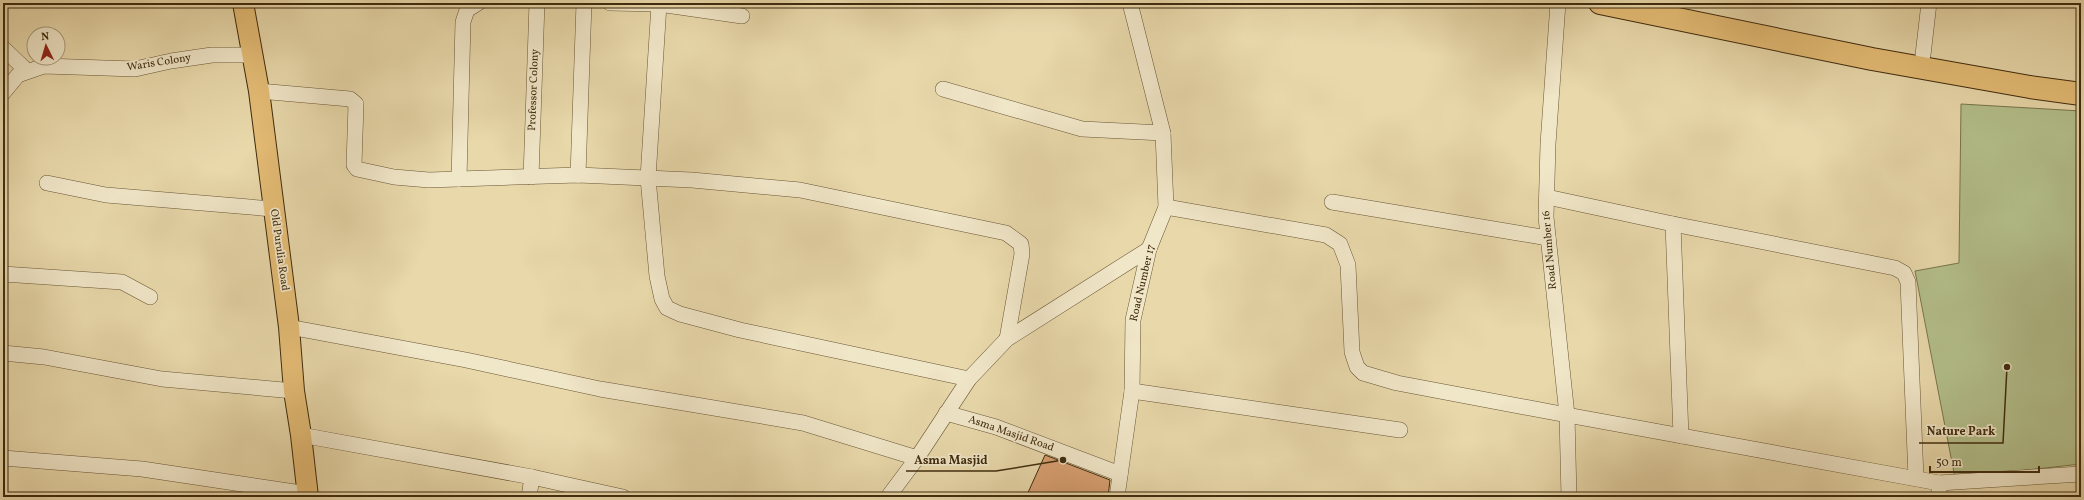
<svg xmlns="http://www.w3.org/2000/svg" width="2084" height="500" viewBox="0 0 2084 500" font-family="Vollkorn,serif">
	<rect width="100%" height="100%" fill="#e8d8aa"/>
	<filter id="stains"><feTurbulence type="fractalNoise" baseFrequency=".005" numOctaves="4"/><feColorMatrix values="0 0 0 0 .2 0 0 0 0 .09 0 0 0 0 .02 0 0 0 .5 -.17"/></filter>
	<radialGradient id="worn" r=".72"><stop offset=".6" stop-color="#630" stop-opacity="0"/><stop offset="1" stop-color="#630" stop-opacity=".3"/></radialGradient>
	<polygon fill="#b3bf8b" stroke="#79754c" points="1961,104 2081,111 2081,464 1955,478 1915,271 1959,263"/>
	<polygon fill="#d89f71" stroke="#3f2b0e" points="1045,455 1110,480 1108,497 1026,497"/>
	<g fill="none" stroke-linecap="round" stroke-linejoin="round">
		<g stroke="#695635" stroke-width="16">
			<g id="minor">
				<polyline points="610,3 659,4 742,16"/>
				<polyline points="1558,3 1548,144 1546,217 1567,415 1569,497"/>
				<polyline points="659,4 648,178 657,276 662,299 667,308 680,314 740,330 969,379"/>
				<polyline points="3,48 27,71"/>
				<polyline points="1923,55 1929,3"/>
				<polyline points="943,89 1082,129 1163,133"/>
				<polyline points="259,91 350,99 356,104 354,165 357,169 394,177 429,180 578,175 692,180 800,190 1006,233 1021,244 1022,254 1007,339"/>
				<polyline points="3,93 18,75 44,66 135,69 171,61 212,55 252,55"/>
				<polyline points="578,175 584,3"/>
				<polyline points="531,177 537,3"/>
				<polyline points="459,179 463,22 467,10 478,3"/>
				<polyline points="47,183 106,195 273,209"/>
				<polyline points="1547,197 1673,224 1895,268 1904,273 1908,282 1916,478"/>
				<polyline points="1332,202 1548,238"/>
				<polyline points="1166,207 1326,235 1340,244 1348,265 1352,352 1357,367 1363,373 1397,383 1567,415 1939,483 1939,497"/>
				<polyline points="1673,224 1681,436"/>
				<polyline points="3,274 122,282 150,297"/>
				<polyline points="289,327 466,360 600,389 803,423 917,458"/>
				<polyline points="3,353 44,357 162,379 294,391"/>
				<polyline points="1132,391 1400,430"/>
				<polyline points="946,413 996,427 1120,474"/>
				<polyline points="301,435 532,477 529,497"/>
				<polyline points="3,458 142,469 308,494"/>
				<polyline points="532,477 623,497"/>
				<polyline points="1939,483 2081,474"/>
				<polyline points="888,497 917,458 969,379 1007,339 1149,249"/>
				<polyline points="1117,497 1132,391 1133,320 1149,249 1166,207 1163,133 1130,3"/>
			</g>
		</g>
		<g stroke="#3f2b0e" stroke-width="22">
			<polyline id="major" points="243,3 259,91 289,327 294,391 301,435 308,497"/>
		</g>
		<g stroke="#3f2b0e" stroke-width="24">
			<polyline id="highway" points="1600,3 1872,59 2030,87 2081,94"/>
		</g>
		<use href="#minor" stroke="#f0e6c8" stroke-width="15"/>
		<use href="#major" stroke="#e4bc75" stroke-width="20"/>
		<use href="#highway" stroke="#e4bc75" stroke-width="22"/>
	</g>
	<g text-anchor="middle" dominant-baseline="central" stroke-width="3.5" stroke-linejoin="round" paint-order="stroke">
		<g font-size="11" fill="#3f2b0e" stroke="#f0e6c8">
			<text transform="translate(159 63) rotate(-9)">Waris Colony</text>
			<text transform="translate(534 90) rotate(-88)">Professor Colony</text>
			<text transform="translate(279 250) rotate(82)">Old Purulia Road</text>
			<text transform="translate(1550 250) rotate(-95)">Road Number 16</text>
			<text transform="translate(1143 283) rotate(-77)">Road Number 17</text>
			<text transform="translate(1011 434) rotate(19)">Asma Masjid Road</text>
		</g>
	</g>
	<path fill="none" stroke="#3f2b0e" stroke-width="1.5" d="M2007 367L2003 443H1919M1063 460L996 471H906"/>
	<g fill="#3f2b0e" stroke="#f0e6c8" stroke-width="1.5">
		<circle cx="2007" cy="367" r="4"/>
		<circle cx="1063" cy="460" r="4"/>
	</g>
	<g font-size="12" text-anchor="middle" font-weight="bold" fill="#3f2b0e" stroke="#f0e6c8" stroke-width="3.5" stroke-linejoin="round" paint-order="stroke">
		<text x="1961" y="435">Nature Park</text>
		<text x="951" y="464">Asma Masjid</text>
	</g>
	<rect width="2084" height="500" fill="none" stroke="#e8d8aa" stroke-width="16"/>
	<rect x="4" y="4" width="2076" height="492" fill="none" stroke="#3f2b0e" stroke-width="2"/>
	<rect x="8" y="8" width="2068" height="484" fill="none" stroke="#3f2b0e"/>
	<g transform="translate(46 46) rotate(355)"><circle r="19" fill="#f0e6c8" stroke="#a99b7e"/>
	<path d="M0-3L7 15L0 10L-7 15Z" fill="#8f2418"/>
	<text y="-6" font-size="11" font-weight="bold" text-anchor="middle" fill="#3f2b0e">N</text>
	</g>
	<path d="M1930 466v6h109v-6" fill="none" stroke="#3f2b0e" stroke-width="2"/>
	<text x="1936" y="466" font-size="12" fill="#3f2b0e" stroke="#f0e6c8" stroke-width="3" paint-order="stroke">50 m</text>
	<rect width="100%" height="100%" filter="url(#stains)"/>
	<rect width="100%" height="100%" fill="url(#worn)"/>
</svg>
